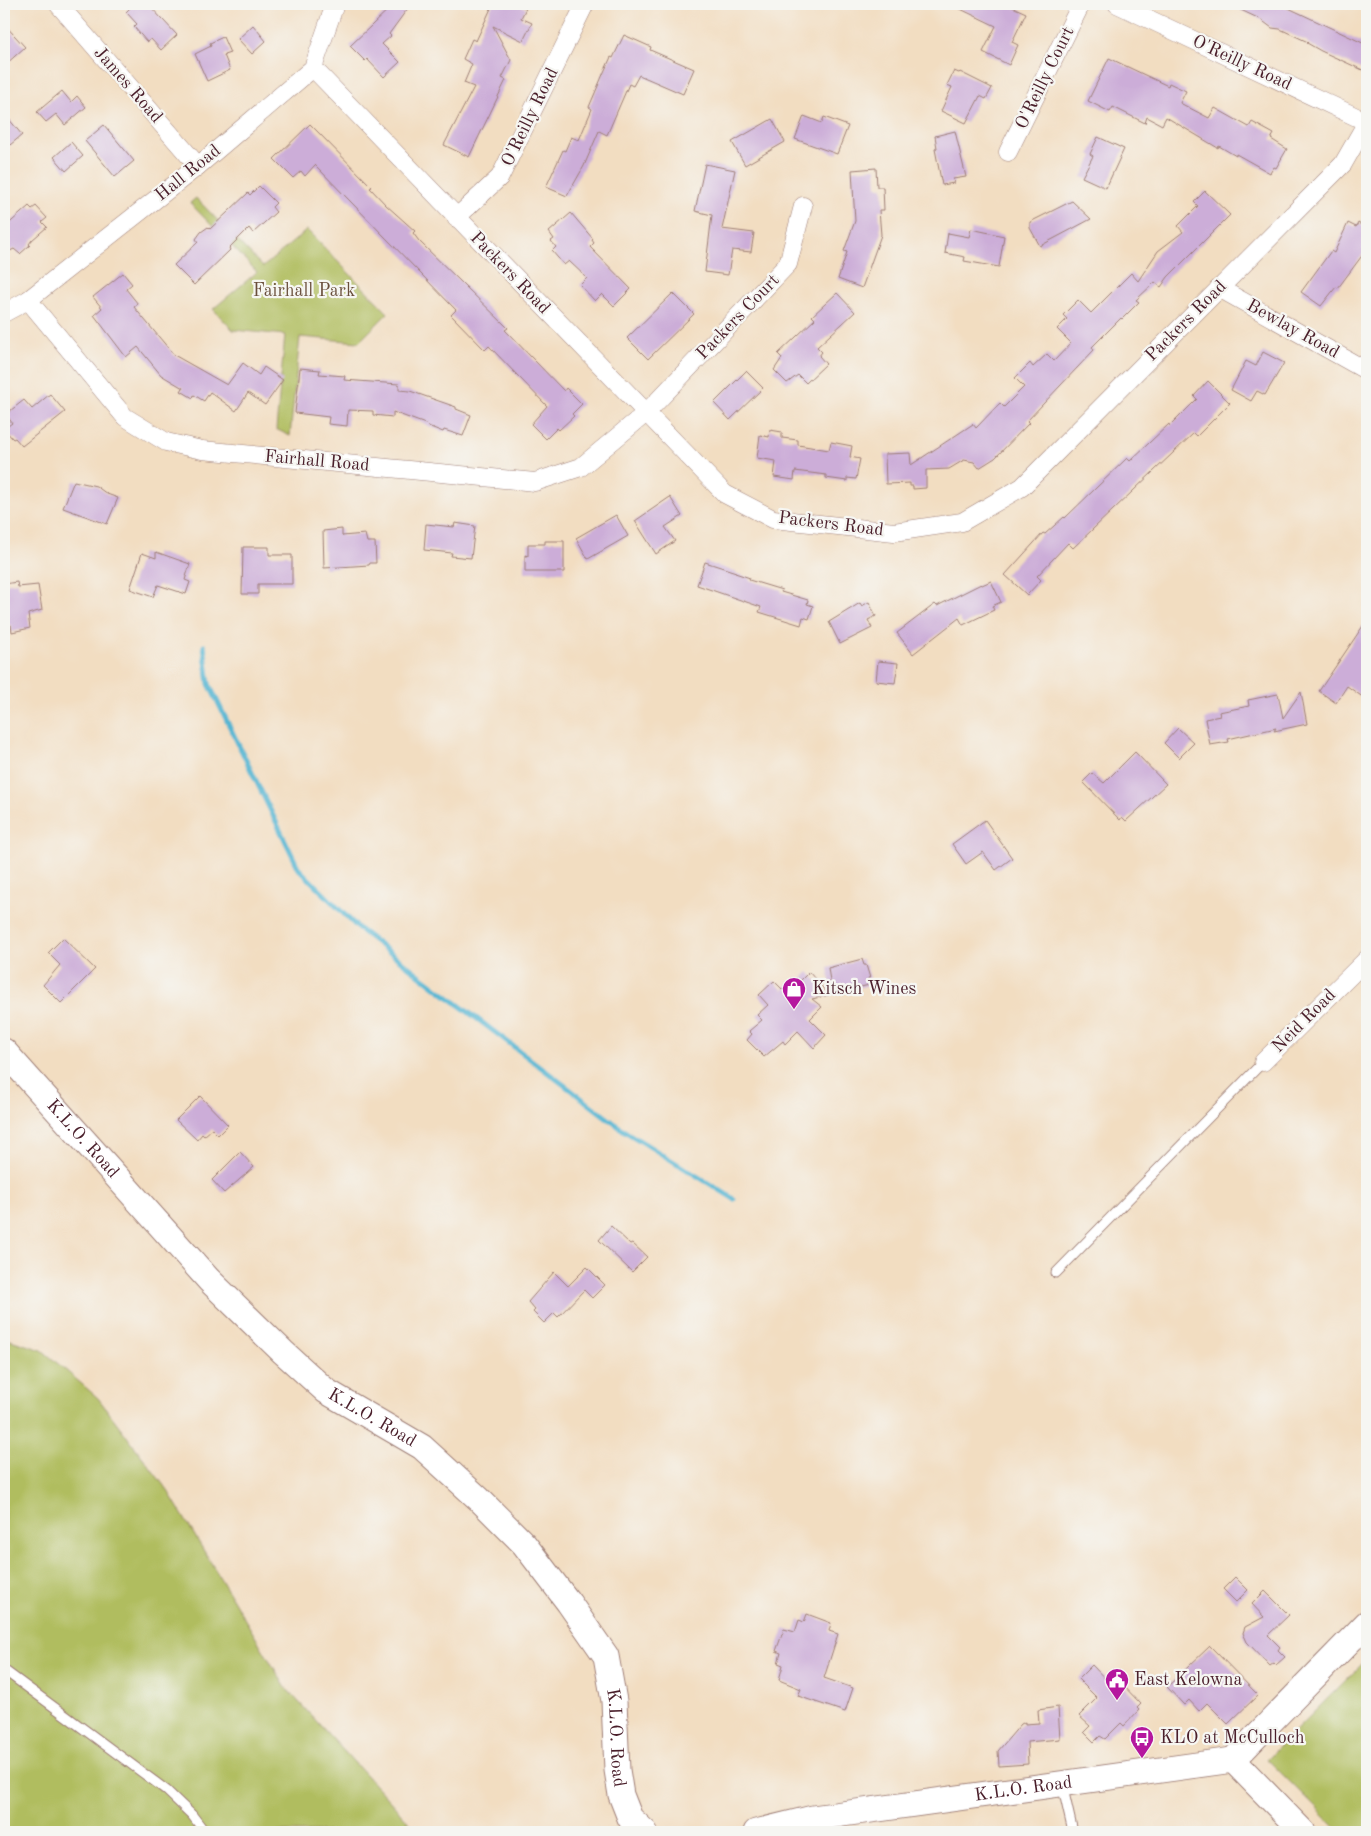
<svg xmlns="http://www.w3.org/2000/svg" width="1371" height="1836" viewBox="0 0 1371 1836" font-family="'Old Standard TT',serif">
	<rect width="100%" height="100%" fill="#f6f6f2"/>
	<filter id="ink" filterUnits="userSpaceOnUse"><feTurbulence type="fractalNoise" baseFrequency=".02" numOctaves="2"/><feDisplacementMap in="SourceGraphic" scale="10" xChannelSelector="R" yChannelSelector="G"/><feConvolveMatrix kernelMatrix="1 2 1 2 8 2 1 2 1" color-interpolation-filters="sRGB"/></filter>
	<filter id="wash" filterUnits="userSpaceOnUse"><feTurbulence type="fractalNoise" baseFrequency=".0096" numOctaves="4" result="noise"/><feDisplacementMap in="SourceGraphic" scale="20" xChannelSelector="R" yChannelSelector="G"/><feGaussianBlur stdDeviation="1.12" result="paint"/><feColorMatrix in="noise" values="0 0 0 0 0 0 0 0 0 0 0 0 0 0 0 0 0 1.4 0 .05"/><feComposite in="paint" operator="in"/></filter>
	<g filter="url(#wash)">
		<rect width="100%" height="100%" fill="#f2ddc1"/>
		<g fill="#b0bd5f" stroke="#7d6e45">
			<polygon points="196,198 263,267 307,230 388,313 359,342 300,337 290,436 276,429 285,335 233,330 213,309 257,272 190,203"/>
			<polygon points="4,1338 42,1350 98,1398 168,1491 286,1688 418,1832 4,1832"/>
			<polygon points="1367,1659 1367,1832 1340,1832 1267,1759"/>
		</g>
		<g fill="none" stroke-linecap="round" stroke-linejoin="round">
			<polyline stroke="#54b5d2" stroke-width="5" points="204,646 209,684 299,869 359,929 626,1132 734,1199"/>
		</g>
		<g id="blocks">
			<g fill="#ccadd8">
				<polygon points="134,4 148,4 177,35 161,50 151,39 147,42 134,27 137,24 126,12"/>
				<polygon points="394,4 411,4 389,34 391,36 382,44 400,62 384,77 367,59 365,61 350,46"/>
				<polygon points="493,4 517,4 526,8 521,18 532,23 523,41 493,26 511,60 502,78 506,80 469,157 444,145 474,87 464,83 472,64 463,59 472,39 476,41"/>
				<polygon points="950,4 1006,4 1026,13 1012,42 1018,45 1009,65 983,52 996,26"/>
				<polygon points="1228,4 1280,4 1367,45 1367,72 1321,51 1307,43 1308,42 1280,29 1272,28 1260,19"/>
				<polygon points="4,24 25,47 4,66"/>
				<polygon points="253,25 266,41 252,54 238,39"/>
				<polygon points="624,35 651,47 650,50 694,69 683,94 639,75 633,86 629,84 607,135 599,131 584,166 567,196 546,187 563,150 565,151 571,137 579,140 592,109 589,107 604,72 611,57 613,58"/>
				<polygon points="223,37 230,53 224,55 230,70 207,81 195,54 211,46 210,43"/>
				<polygon points="1109,58 1168,86 1169,83 1186,91 1180,103 1209,118 1215,108 1249,127 1252,122 1274,134 1271,139 1287,149 1276,168 1274,167 1270,173 1236,154 1236,156 1219,146 1218,148 1166,117 1162,125 1147,117 1145,123 1113,107 1110,112 1088,101"/>
				<polygon points="954,71 959,73 960,72 992,88 986,99 980,96 966,123 941,111 952,87 947,85"/>
				<polygon points="62,91 71,102 77,96 86,107 65,125 56,114 46,122 37,112"/>
				<polygon points="4,113 22,135 4,150"/>
				<polygon points="804,116 822,123 824,117 848,126 837,154 795,139"/>
				<polygon points="772,119 785,142 745,165 732,142"/>
				<polygon points="310,124 372,187 370,188 386,205 415,231 413,233 419,241 508,328 505,330 564,391 566,388 582,404 572,414 574,416 559,430 557,428 546,439 531,424 547,406 489,346 485,350 451,315 456,310 315,165 305,176 301,171 293,178 274,159"/>
				<polygon points="104,125 134,161 115,177 85,141"/>
				<polygon points="955,131 966,177 953,179 954,183 942,185 935,149 937,148 935,136"/>
				<polygon points="1098,137 1124,149 1106,188 1082,177 1093,156 1090,154"/>
				<polygon points="71,142 83,156 66,171 54,157"/>
				<polygon points="705,164 735,170 722,229 754,233 751,252 732,250 728,275 705,272 712,215 695,211"/>
				<polygon points="876,168 877,187 883,187 884,210 879,210 881,235 862,288 838,279 847,252 844,251 855,221 852,170"/>
				<polygon points="259,186 276,203 272,207 276,212 253,233 249,228 229,248 230,250 194,285 174,265 198,242 196,239 201,232 208,227 210,229 248,193 250,195"/>
				<polygon points="1205,191 1230,215 1168,277 1161,287 1155,282 1136,300 1139,302 1122,319 1121,318 1092,347 1094,350 1027,421 1029,423 995,458 979,468 974,462 964,460 949,469 926,470 926,488 913,489 913,486 910,486 910,483 886,484 885,454 910,453 911,465 973,424 976,428 1000,403 1004,407 1024,387 1015,378 1030,363 1033,367 1047,354 1054,361 1071,343 1057,329 1067,319 1063,315 1078,300 1091,313 1131,273 1138,281 1158,251 1183,232 1178,226 1198,206 1194,202"/>
				<polygon points="1072,201 1091,219 1040,246 1030,228 1030,222"/>
				<polygon points="29,206 32,209 36,206 47,218 42,222 47,227 32,240 29,244 30,245 20,254 14,249 4,254 4,228"/>
				<polygon points="571,213 593,239 592,240 594,243 590,247 631,289 614,306 602,294 595,301 580,285 587,278 569,261 564,265 552,251 556,247 551,241 554,239 549,232"/>
				<polygon points="1348,223 1356,227 1358,223 1367,228 1367,249 1338,288 1336,287 1321,306 1301,292 1331,251 1334,253"/>
				<polygon points="971,229 1004,236 999,267 964,261 965,257 945,253 948,233 969,237"/>
				<polygon points="123,273 132,284 126,289 138,304 134,307 174,355 227,385 243,363 259,375 264,367 283,380 265,405 248,393 236,411 210,392 204,401 194,395 193,398 181,391 183,388 161,375 138,347 126,357 94,315 102,308 93,297"/>
				<polygon points="673,293 694,314 648,359 627,338"/>
				<polygon points="837,293 855,312 817,347 822,352 819,356 826,364 806,383 798,375 787,383 774,370 782,358 778,354 815,319 812,316"/>
				<polygon points="1263,352 1284,363 1265,395 1257,391 1251,401 1231,390 1246,361 1256,366"/>
				<polygon points="300,368 320,370 319,374 345,376 344,380 399,384 399,390 410,391 456,407 456,409 471,415 463,436 444,430 443,432 428,426 428,425 393,412 393,417 373,415 373,411 348,410 347,426 328,424 329,417 295,413"/>
				<polygon points="746,371 763,388 730,420 714,403"/>
				<polygon points="1208,381 1230,403 1197,436 1194,433 1073,548 1068,543 1037,576 1041,580 1027,595 1005,575 1043,533 1045,534 1064,517 1065,518 1127,458 1130,461 1169,424 1170,426 1197,399 1194,396"/>
				<polygon points="50,394 65,412 22,446 15,438 13,439 4,429 12,423 6,414 24,400 32,409"/>
				<polygon points="770,430 782,432 782,438 798,440 798,445 829,450 831,442 852,446 850,457 860,459 856,479 847,478 847,481 826,478 826,475 795,471 794,480 774,477 776,461 757,458 760,435 769,437"/>
				<polygon points="74,481 96,486 107,494 118,498 107,524 63,508"/>
				<polygon points="670,497 682,516 665,527 675,541 656,554 635,521"/>
				<polygon points="616,515 628,536 588,559 576,538"/>
				<polygon points="455,523 475,526 471,558 451,556 452,553 424,550 426,524 454,527"/>
				<polygon points="342,529 342,536 365,534 367,542 375,542 376,563 370,563 369,565 324,568 323,531"/>
				<polygon points="545,541 564,541 564,572 525,572 525,555 528,556 528,544 545,544"/>
				<polygon points="243,547 269,547 269,555 292,555 292,584 258,584 258,594 242,594"/>
				<polygon points="156,552 190,564 185,580 190,582 186,594 158,585 153,597 130,589 142,553 156,558"/>
				<polygon points="705,562 736,572 735,573 750,578 749,580 782,590 781,592 808,600 807,604 813,606 809,619 803,617 801,625 759,612 761,607 697,585"/>
				<polygon points="991,581 1001,602 992,606 994,610 963,625 959,618 913,654 897,633 935,604 937,606 981,584 982,585"/>
				<polygon points="17,582 18,587 38,585 42,610 28,614 30,628 12,632 11,625 4,627 4,584"/>
				<polygon points="869,602 876,616 868,620 872,628 840,644 829,622 860,603 862,606"/>
				<polygon points="1367,620 1367,700 1347,686 1336,703 1319,691"/>
				<polygon points="878,661 898,663 895,683 876,681"/>
				<polygon points="1301,692 1307,724 1274,731 1276,728 1228,739 1229,742 1210,745 1205,719 1220,716 1219,712 1249,706 1248,700 1278,694 1283,718"/>
				<polygon points="1178,728 1194,743 1179,758 1164,743"/>
				<polygon points="1135,752 1166,784 1126,821 1122,817 1120,820 1083,782 1092,773 1104,783"/>
				<polygon points="985,820 1012,858 996,870 983,852 966,864 952,844"/>
				<polygon points="63,938 95,969 61,1003 43,985 60,965 48,953"/>
				<polygon points="862,959 864,965 866,965 870,978 868,978 869,985 832,994 828,968"/>
				<polygon points="809,972 829,995 812,999 822,1007 810,1019 826,1035 814,1048 798,1031 785,1044 783,1041 764,1057 747,1040 752,1034 749,1031 762,1020 757,1015 768,1005 759,995 774,981 783,990 794,979 797,984"/>
				<polygon points="200,1096 228,1125 218,1135 212,1129 204,1136 202,1134 197,1140 176,1120"/>
				<polygon points="240,1152 254,1167 224,1193 212,1180"/>
				<polygon points="611,1226 630,1244 632,1243 647,1257 632,1272 599,1240"/>
				<polygon points="587,1267 605,1285 592,1298 584,1290 558,1317 554,1313 544,1323 533,1312 535,1310 528,1302 554,1272 568,1286"/>
				<polygon points="1235,1577 1248,1590 1236,1602 1223,1589"/>
				<polygon points="1265,1591 1289,1615 1268,1635 1280,1647 1278,1650 1285,1657 1276,1665 1274,1663 1270,1666 1247,1642 1243,1633 1245,1627 1264,1617 1252,1604"/>
				<polygon points="807,1614 831,1623 829,1631 838,1634 824,1678 853,1688 845,1712 798,1696 801,1689 779,1680 783,1665 778,1663 781,1653 776,1651 784,1629 795,1632 799,1620 804,1622"/>
				<polygon points="1210,1646 1258,1695 1228,1724 1207,1703 1199,1711 1189,1700 1184,1705 1167,1687"/>
				<polygon points="1092,1665 1112,1686 1118,1680 1141,1704 1137,1708 1139,1710 1124,1726 1121,1723 1105,1739 1100,1736 1094,1742 1084,1732 1090,1726 1079,1716 1097,1698 1078,1679"/>
				<polygon points="1058,1707 1060,1739 1027,1742 1028,1764 999,1766 998,1751 1021,1724 1025,1722 1025,1724 1039,1723 1038,1710"/>
			</g>
		</g>
	</g>
	<g filter="url(#ink)">
		<use href="#blocks" fill-opacity="0" stroke="#9e7e76" stroke-width="1"/>
		<g fill="none" stroke-linecap="round" stroke-linejoin="round">
			<g stroke="#9e7e76" stroke-width="11">
				<g id="lane">
					<polyline points="1056,1273 1263,1062"/>
					<polyline points="4,1670 166,1790 192,1815 205,1832"/>
					<polyline points="1062,1784 1073,1832"/>
				</g>
			</g>
			<g stroke="#9e7e76" stroke-width="19">
				<g id="street">
					<polyline points="58,4 198,166"/>
					<polyline points="1117,4 1367,122"/>
					<polyline points="313,68 725,494 773,519 894,532 962,522 1022,487 1343,164 1367,122"/>
					<polyline points="1008,152 1081,4"/>
					<polyline points="456,218 500,177 585,4"/>
					<polyline points="1219,288 1367,371"/>
					<polyline points="28,300 125,417 166,442 202,450 535,482 581,467 646,413 788,264 803,206"/>
					<polyline points="4,313 28,300 198,166 313,68 335,4"/>
					<polyline points="1263,1062 1367,959"/>
				</g>
			</g>
			<g stroke="#9e7e76" stroke-width="27">
				<g id="secondary">
					<path id="s1" d="M4 1051 209 1280 283 1352 326 1391 422 1447 479 1499 524 1544 569 1603 606 1656 614 1701 617 1770 621 1795 630 1818 645 1832"/>
					<polyline points="1233,1760 1367,1623"/>
					<polyline points="1233,1760 1303,1832"/>
					<path id="s2" d="M756 1832 813 1818 1233 1760"/>
				</g>
			</g>
			<use href="#lane" stroke="#fff" stroke-width="9"/>
			<use href="#street" stroke="#fff" stroke-width="18"/>
			<use href="#secondary" stroke="#fff" stroke-width="25"/>
		</g>
	</g>
	<defs>
		<g id="shop-pin" transform="scale(1.25)"><path d="M0 17L-7.5 6A9.5 9.5 0 1 1 7.5 6Z" fill="#b5179e" stroke="#f6f6f2"/><path d="M-5-2.5h2.3a2.7 3.5 0 0 1 5.4 0H5L5.5 6h-11ZM-1.5-2.5h3a1.5 2.3 0 0 0-3 0Z" fill="#fff"/></g>
		<g id="civic-pin" transform="scale(1.25)"><path d="M0 17L-7.5 6A9.5 9.5 0 1 1 7.5 6Z" fill="#b5179e" stroke="#f6f6f2"/><path d="M-.6-6.5H3V-4.5H.6V-3L4-1V1h2V6H-6V1h2V-1L-.6-3ZM-1.2 2.5V6h2.4V2.5Z" fill="#fff"/></g>
		<g id="bus-pin" transform="scale(1.25)"><path d="M0 17L-7.5 6A9.5 9.5 0 1 1 7.5 6Z" fill="#b5179e" stroke="#f6f6f2"/><path d="M-5-6H5V4H4V6H2V4H-2V6H-4V4H-5ZM-3.5-4V0h7V-4ZM-3.5 1.2v1.5H-2V1.2ZM2 1.2v1.5H3.5V1.2Z" fill="#fff"/></g>
	</defs>
	<g fill-rule="evenodd">
		<use href="#shop-pin" x="794" y="989"/>
		<use href="#civic-pin" x="1117" y="1680"/>
		<use href="#bus-pin" x="1142" y="1738"/>
	</g>
	<g text-anchor="middle" dominant-baseline="central" stroke-width="4.5" stroke-linejoin="round" paint-order="stroke">
		<g font-size="18" fill="#4a1f2b" stroke="#f6f6f2">
			<text transform="translate(1242 63) rotate(25)">O'Reilly Road</text>
			<text transform="translate(1045 78) rotate(-64)">O'Reilly Court</text>
			<text transform="translate(128 85) rotate(49)">James Road</text>
			<text transform="translate(530 117) rotate(-64)">O'Reilly Road</text>
			<text transform="translate(188 173) rotate(-39)">Hall Road</text>
			<text transform="translate(510 273) rotate(46)">Packers Road</text>
			<text transform="translate(738 317) rotate(-46)">Packers Court</text>
			<text transform="translate(1186 321) rotate(-45)">Packers Road</text>
			<text transform="translate(1293 329) rotate(29)">Bewlay Road</text>
			<text transform="translate(317 461) rotate(5)">Fairhall Road</text>
			<text transform="translate(831 524) rotate(7)">Packers Road</text>
			<text transform="translate(1304 1021) rotate(-45)">Neid Road</text>
			<text stroke="none"><textPath href="#s1" startOffset="118">K.L.O. Road</textPath></text>
			<text stroke="none"><textPath href="#s1" startOffset="522">K.L.O. Road</textPath></text>
			<text stroke="none"><textPath href="#s1" startOffset="942">K.L.O. Road</textPath></text>
			<text stroke="none"><textPath href="#s2" startOffset="271">K.L.O. Road</textPath></text>
		</g>
		<g font-size="18" fill="#694e3b" stroke="#f6f6f2">
			<text x="304" y="291">Fairhall Park</text>
		</g>
		<g font-size="18" fill="#4a1f2b" stroke="#f6f6f2" text-anchor="start">
			<text x="812" y="989">Kitsch Wines</text>
			<text x="1134" y="1680">East Kelowna</text>
			<text x="1160" y="1738">KLO at McCulloch</text>
		</g>
	</g>
	<rect width="1371" height="1836" fill="none" stroke="#f6f6f2" stroke-width="20"/>
</svg>
